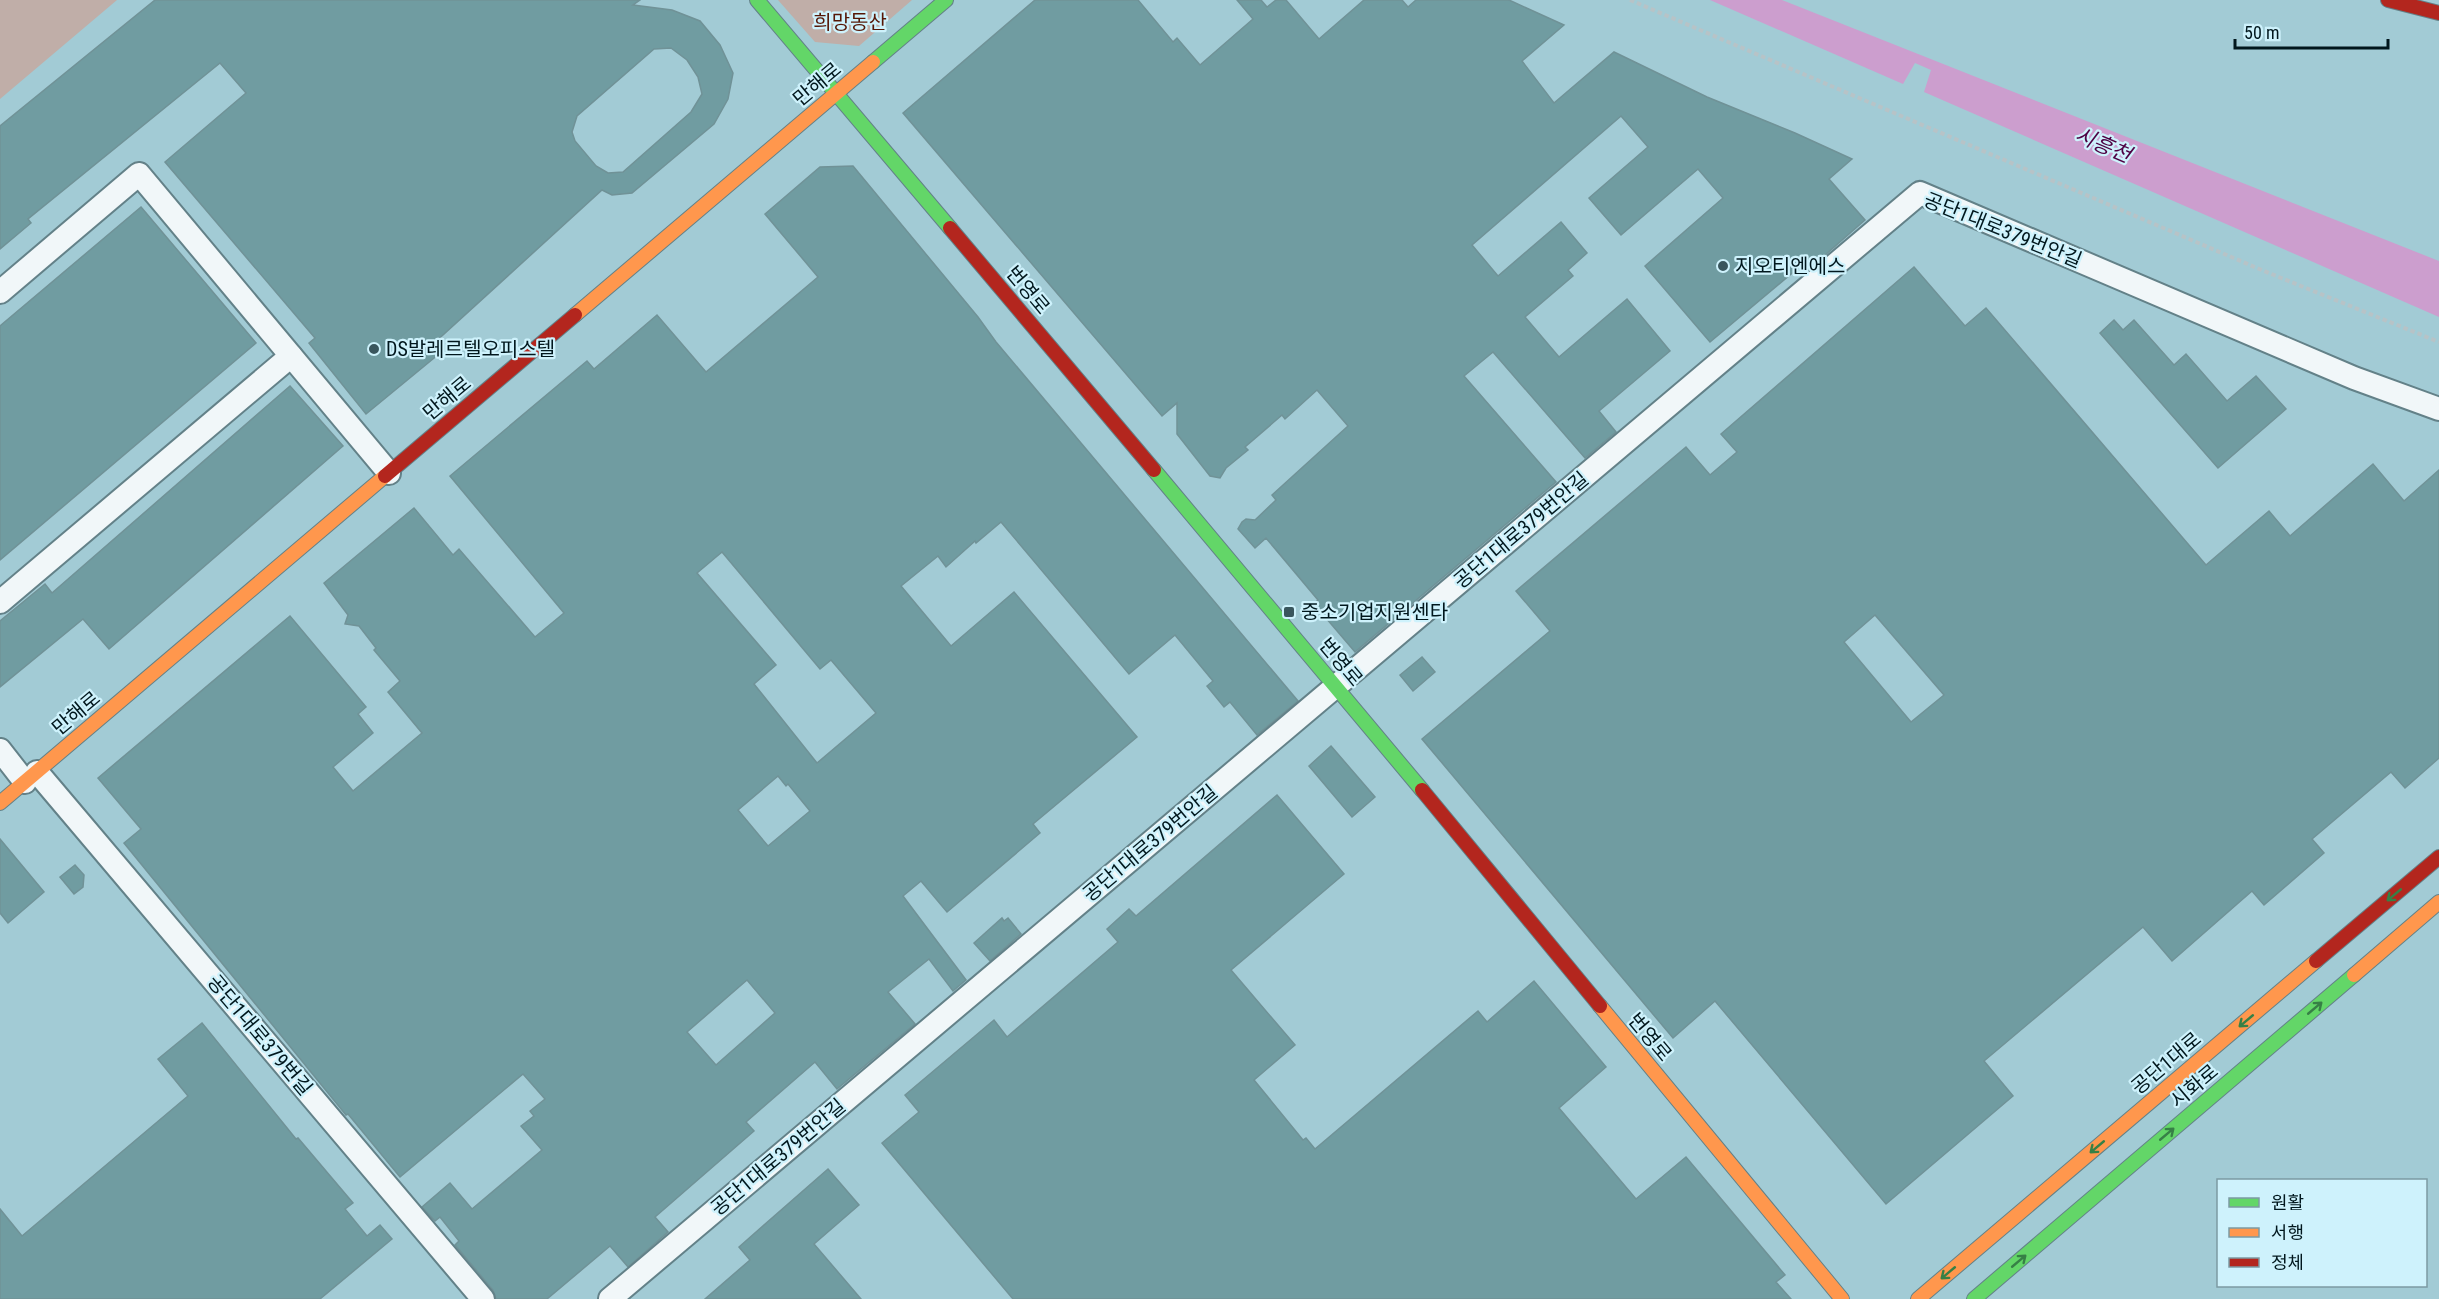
<svg xmlns="http://www.w3.org/2000/svg" width="2439" height="1299" viewBox="0 0 2439 1299" font-family="'Roboto Condensed','Noto Sans KR',sans-serif">
	<rect width="100%" height="100%" fill="#a2cbd5"/>
	<g fill="#c0aea8">
		<polygon points="0,0 117,0 0,99"/>
		<polygon points="778,0 912,0 859,46 815,42"/>
	</g>
	<polygon fill="#cc9ece" points="1710,0 1782,0 2439,261 2439,317 1924,92 1931,70 1915,63 1903,84"/>
	<g fill="#709ca1" stroke="#709297" stroke-width="1.5" fill-rule="evenodd">
		<path d="M155 0H640L633 5 672 10 700 21 720 45 733 73 728 99 714 124 632 193 612 195 602 190 432 345 439 354 366 414 309 343 315 338 165 162 246 93 220 63 28 219 31 223 0 249V126ZM671 48 687 60 698 77 702 94 691 112 623 172 608 173 596 166 575 141 572 132 577 116 654 49Z"/>
		<polygon points="1035,0 1138,0 1173,42 1177,38 1200,65 1253,19 1237,0 1261,0 1267,7 1276,0 1286,0 1319,39 1364,0 1402,0 1408,7 1416,0 1509,0 1564,25 1522,61 1554,103 1614,52 1707,97 1795,133 1852,159 1829,179 1865,220 1808,270 1803,264 1710,342 1645,266 1723,198 1698,169 1621,235 1589,198 1648,147 1621,116 1472,245 1498,276 1561,222 1587,253 1568,270 1573,276 1525,317 1559,357 1627,299 1670,351 1599,411 1616,432 1585,458 1493,352 1464,376 1556,482 1355,652 1314,604 1318,600 1266,538 1255,548 1238,529 1242,522 1246,519 1255,520 1276,500 1272,495 1348,426 1317,390 1285,419 1282,415 1245,447 1248,450 1226,468 1220,478 1210,476 1177,434 1177,403 1162,416 903,113"/>
		<path d="M853 166 978 317 996 342 1298 701 1257 735 1230 702 1224 707 1207 686 1213 681 1175 635 1129 674 1001 522 976 543 975 541 946 567 938 556 901 586 951 646 1014 592 1137 737 1033 824 1040 833 947 912 921 881 903 896 966 980 953 991 929 959 888 992 915 1024 837 1089 815 1062 746 1122 754 1131 655 1217 668 1232 628 1267 610 1246 547 1299H496L493 1290 455 1245 459 1241 440 1217 435 1221 422 1207 450 1183 472 1209 542 1150 521 1126 534 1116 530 1111 545 1099 523 1074 400 1177 348 1114 346 1115 124 843 141 829 98 778 290 616 366 707 358 714 373 733 333 767 353 791 422 733 388 692 400 681 374 650 376 648 359 626 345 624 348 615 324 583 414 508 453 555 459 549 535 637 564 613 450 476 587 361 594 369 657 315 706 372 818 277 765 214 820 167ZM722 552 820 669 831 660 876 713 817 763 754 684 776 665 697 573ZM778 776 786 786 788 784 810 811 768 846 738 810ZM747 980 775 1013 716 1065 687 1032Z"/>
		<polygon points="141,207 256,343 0,560 0,326"/>
		<path d="M1914 267 1965 326 1986 308 2206 565 2269 511 2290 536 2373 464 2404 501 2439 470V758L2405 788 2391 772 2312 839 2324 853 2264 905 2252 891 2172 961 2143 927 1984 1061 2013 1096 1886 1204 1715 1001 1673 1038 1422 739 1550 631 1516 591 1686 447 1710 475 1737 452 1721 434ZM1875 615 1944 695 1911 722 1844 642Z"/>
		<polygon points="2114,320 2123,330 2134,320 2174,365 2186,354 2227,401 2256,376 2286,409 2218,468 2100,333"/>
		<polygon points="290,386 343,446 109,649 83,619 0,687 0,621 45,584 52,593"/>
		<polygon points="1422,657 1435,672 1413,691 1400,675"/>
		<polygon points="1331,746 1375,797 1352,817 1309,766"/>
		<polygon points="1277,795 1344,874 1231,970 1295,1045 1254,1080 1303,1140 1306,1138 1315,1149 1478,1011 1487,1022 1534,981 1606,1067 1559,1108 1636,1199 1686,1157 1785,1275 1776,1282 1791,1299 1013,1299 882,1143 919,1112 905,1095 994,1020 1007,1037 1118,942 1107,929 1129,909 1136,916"/>
		<polygon points="0,839 44,892 8,923 0,913"/>
		<polygon points="75,865 84,875 83,887 74,894 60,877"/>
		<polygon points="1002,918 1004,921 1008,918 1021,934 990,961 974,943"/>
		<polygon points="202,1023 296,1139 298,1138 353,1203 345,1209 367,1236 380,1225 392,1239 320,1299 0,1299 0,1209 22,1236 188,1096 158,1059"/>
		<polygon points="828,1169 859,1205 814,1244 861,1299 705,1299 750,1260 739,1247"/>
	</g>
	<g fill="none" stroke-linecap="round" stroke-linejoin="round">
		<g stroke="#638188" stroke-width="26">
			<g id="street">
				<polyline points="0,292 139,174 389,473"/>
				<polyline points="0,602 291,356"/>
				<polyline points="0,750 25,782"/>
				<polyline points="37,772 483,1299"/>
				<polyline points="610,1299 1920,193 2354,378 2439,409"/>
			</g>
		</g>
		<g stroke="#638188" stroke-width="16">
			<g id="fast">
				<polyline points="757,0 950,228"/>
				<polyline points="873,62 946,0"/>
				<polyline points="1154,470 1422,790"/>
				<polyline points="1974,1299 2354,975"/>
			</g>
		</g>
		<g stroke="#638188" stroke-width="16">
			<g id="slow">
				<polyline points="575,315 873,62"/>
				<polyline points="0,803 385,476"/>
				<polyline points="2354,975 2439,902"/>
				<polyline points="1600,1006 1842,1299"/>
				<polyline points="1918,1299 2316,961"/>
			</g>
		</g>
		<g stroke="#638188" stroke-width="16">
			<g id="jam">
				<polyline points="2388,0 2439,13"/>
				<polyline points="950,228 1154,470"/>
				<polyline points="385,476 575,315"/>
				<polyline points="1422,790 1600,1006"/>
				<polyline points="2316,961 2439,857"/>
			</g>
		</g>
		<polyline stroke="#b7c3c7" stroke-width="4" stroke-dasharray="4.5 3" stroke-linecap="butt" points="1630,0 2264,271 2439,342"/>
		<use href="#street" stroke="#f1f7f9" stroke-width="22"/>
		<use href="#fast" stroke="#63d668" stroke-width="14"/>
		<use href="#slow" stroke="#ff974d" stroke-width="14"/>
		<use href="#jam" stroke="#b3261e" stroke-width="14"/>
	</g>
	<defs><path id="oneway-shaft" d="M-6 0H5M1.5-3L5.5 0L1.5 3" fill="none" stroke-width="1.6" stroke-linecap="round" stroke-linejoin="round" transform="scale(1.5)"/></defs>
	<g stroke="#378046">
		<use href="#oneway-shaft" transform="translate(2394 895) rotate(140)"/>
		<use href="#oneway-shaft" transform="translate(2315 1008) rotate(-40)"/>
		<use href="#oneway-shaft" transform="translate(2246 1021) rotate(140)"/>
		<use href="#oneway-shaft" transform="translate(2167 1134) rotate(-40)"/>
		<use href="#oneway-shaft" transform="translate(2097 1147) rotate(140)"/>
		<use href="#oneway-shaft" transform="translate(2019 1261) rotate(-40)"/>
		<use href="#oneway-shaft" transform="translate(1948 1273) rotate(140)"/>
	</g>
	<g fill="#39565d" stroke="#cef2fc" stroke-width="2">
		<circle cx="1723" cy="266" r="6"/>
		<circle cx="374" cy="349" r="6"/>
		<rect x="1283" y="606" width="12" height="12" rx="3"/>
	</g>
	<g text-anchor="middle" dominant-baseline="central" stroke-width="4.5" stroke-linejoin="round" paint-order="stroke">
		<g font-size="20" fill="#561706" stroke="#cef2fc">
			<text x="850" y="22">희망동산</text>
		</g>
		<g font-size="20" fill="#01171d" stroke="#cef2fc">
			<text transform="translate(817 84) rotate(-40)">만해로</text>
			<text transform="translate(2003 230) rotate(22)">공단1대로379번안길</text>
			<text transform="translate(1028 290) rotate(50)">번영로</text>
			<text transform="translate(447 398) rotate(-40)">만해로</text>
			<text transform="translate(1521 530) rotate(-40)">공단1대로379번안길</text>
			<text transform="translate(1341 662) rotate(50)">번영로</text>
			<text transform="translate(76 713) rotate(-40)">만해로</text>
			<text transform="translate(1150 843) rotate(-40)">공단1대로379번안길</text>
			<text transform="translate(260 1035) rotate(50)">공단1대로379번길</text>
			<text transform="translate(1650 1037) rotate(50)">번영로</text>
			<text transform="translate(2166 1063) rotate(-40)">공단1대로</text>
			<text transform="translate(2194 1086) rotate(-40)">시화로</text>
			<text transform="translate(778 1157) rotate(-40)">공단1대로379번안길</text>
		</g>
		<g font-size="20" fill="#01171d" stroke="#cef2fc" text-anchor="start">
			<text x="1735" y="266">지오티엔에스</text>
			<text x="386" y="349">DS발레르텔오피스텔</text>
			<text x="1301" y="612">중소기업지원센타</text>
		</g>
		<g font-size="21" font-style="italic" fill="#4e0043" stroke="#cef2fc">
			<text transform="translate(2103 145) rotate(23)">시흥천</text>
		</g>
	</g>
	<rect x="2217" y="1179" width="210" height="108" fill="#cef2fc" stroke="#7c9aa3" stroke-width="1.5"/>
	<rect x="2229" y="1198" width="30" height="9" fill="#63d668" stroke="#7c9aa3" stroke-width="1.5"/>
	<text x="2271" y="1209" font-size="18" fill="#01171d">원활</text>
	<rect x="2229" y="1228" width="30" height="9" fill="#ff974d" stroke="#7c9aa3" stroke-width="1.5"/>
	<text x="2271" y="1239" font-size="18" fill="#01171d">서행</text>
	<rect x="2229" y="1258" width="30" height="9" fill="#b3261e" stroke="#7c9aa3" stroke-width="1.5"/>
	<text x="2271" y="1269" font-size="18" fill="#01171d">정체</text>
	<path d="M2235 39v9h153v-9" fill="none" stroke="#01171d" stroke-width="3"/>
	<text x="2244" y="39" font-size="18" fill="#01171d" stroke="#cef2fc" stroke-width="4.5" paint-order="stroke">50 m</text>
</svg>
